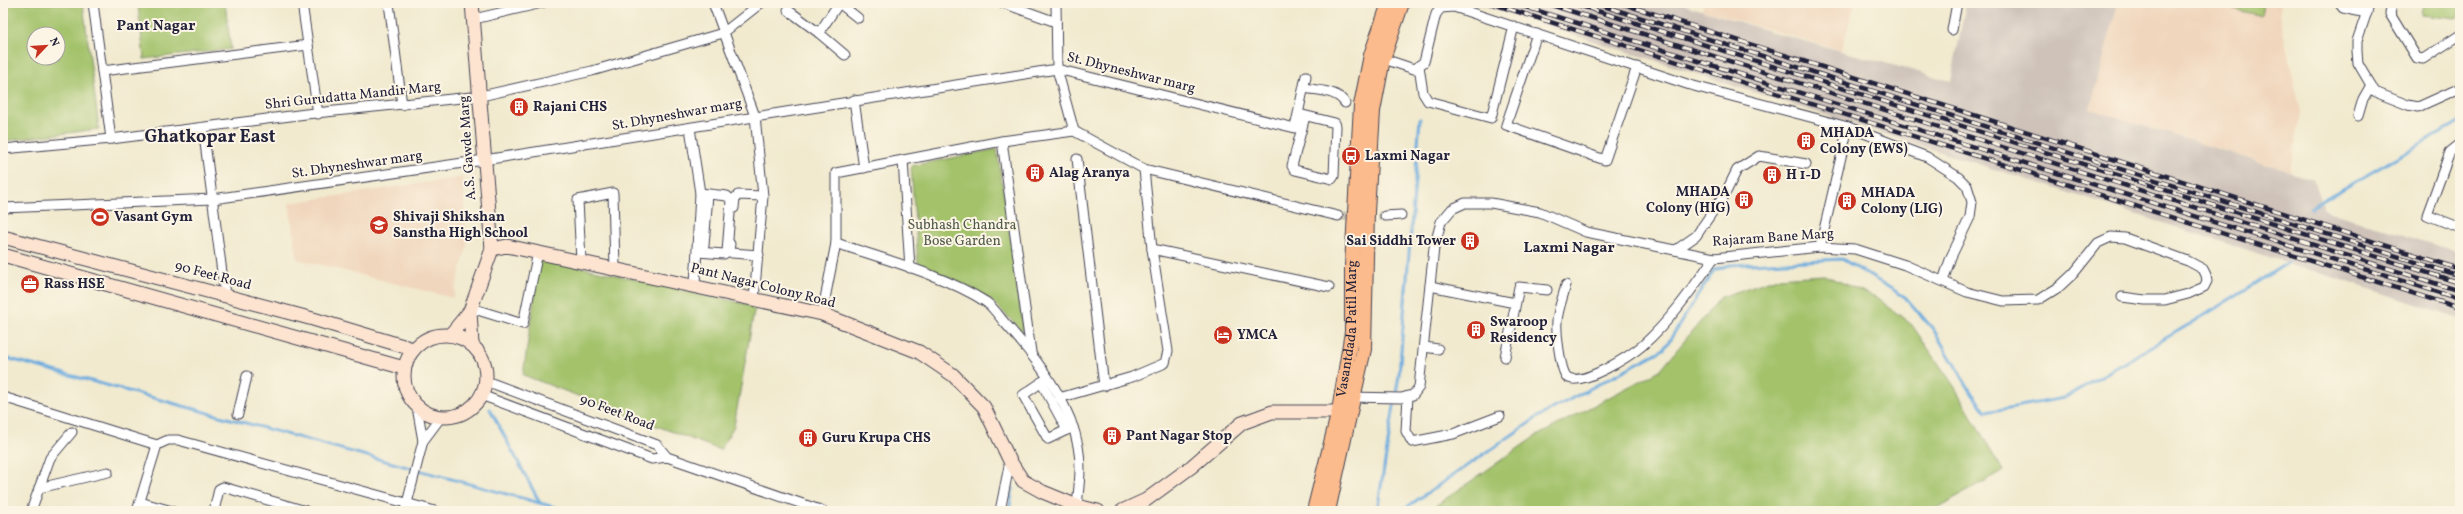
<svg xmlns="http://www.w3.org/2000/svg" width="2463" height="514" viewBox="0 0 2463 514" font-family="Vollkorn,serif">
	<rect width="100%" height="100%" fill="#fcf5e5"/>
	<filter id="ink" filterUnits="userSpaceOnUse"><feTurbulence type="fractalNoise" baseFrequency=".025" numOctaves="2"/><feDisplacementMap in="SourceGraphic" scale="8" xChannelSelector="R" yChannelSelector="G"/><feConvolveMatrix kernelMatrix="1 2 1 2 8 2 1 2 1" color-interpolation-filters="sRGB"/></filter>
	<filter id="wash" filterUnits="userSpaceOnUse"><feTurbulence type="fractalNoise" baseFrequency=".012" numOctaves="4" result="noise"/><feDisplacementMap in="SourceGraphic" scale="16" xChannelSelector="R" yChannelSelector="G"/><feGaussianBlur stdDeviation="0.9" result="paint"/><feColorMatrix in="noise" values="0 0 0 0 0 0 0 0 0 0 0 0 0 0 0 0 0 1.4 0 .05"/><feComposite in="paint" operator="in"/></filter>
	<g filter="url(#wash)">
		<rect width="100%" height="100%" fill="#f1eacf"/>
		<g fill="#f0d6bc">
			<polygon points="1704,3 1855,3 1841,50 1702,10"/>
			<polygon points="2118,3 2210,3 2261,16 2263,3 2282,3 2280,18 2301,113 2290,171 2090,109"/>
			<polygon points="463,177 467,246 453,298 297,259 289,203"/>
		</g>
		<polygon fill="#cec2b9" points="1475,3 1678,3 1779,34 1951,81 1966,3 2118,3 2090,109 2314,179 2324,210 2460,253 2460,318"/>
		<g fill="#a3c26a" stroke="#627252" fill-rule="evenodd">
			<path d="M3 3H83L99 129 3 141ZM34 34H58V58H34Z"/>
			<polygon points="156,3 225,3 231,49 144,59 138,5"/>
			<polygon points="2210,3 2263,3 2261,16"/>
			<polygon points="2424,3 2460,3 2460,17 2455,19 2422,15"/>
			<polygon points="997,149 1024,333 992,301 958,282 918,264 911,166"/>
			<polygon points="540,258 755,306 734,426 720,450 523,375"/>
			<polygon points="1824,275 1876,297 1912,325 1954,386 2003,471 1931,511 1428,511 1533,438 1660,370 1721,297 1777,278"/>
		</g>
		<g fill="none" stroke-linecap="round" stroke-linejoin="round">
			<g stroke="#6babde" stroke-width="3">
				<polyline points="2310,208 2460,121"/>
				<polyline points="3,357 569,511"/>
				<polyline points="490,409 540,503"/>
				<polyline points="1009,511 1013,488"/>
				<polyline points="1377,511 1399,375 1420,119"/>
				<polyline points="1401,511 1541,415 1664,349 1714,270 1730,265 1842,259 1905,297 1933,329 1973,395 1986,412 2064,398 2200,318 2289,262"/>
			</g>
		</g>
	</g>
	<g filter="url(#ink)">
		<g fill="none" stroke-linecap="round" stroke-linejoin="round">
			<polyline stroke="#c8c2b1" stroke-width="9" stroke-dasharray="9 4.5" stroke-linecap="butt" points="1338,216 1385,216"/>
			<g stroke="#414051" stroke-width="11">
				<g id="street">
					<polyline points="93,3 111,139"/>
					<polyline points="302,3 318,114"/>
					<polyline points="389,3 402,105"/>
					<polyline points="713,3 755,116 763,196 754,299"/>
					<polyline points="839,3 819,33 845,55"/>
					<polyline points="839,3 858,18"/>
					<polyline points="1003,3 1056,22"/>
					<polyline points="1056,3 1057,69 1074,131"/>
					<polyline points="2339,3 2343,8 2367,13"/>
					<polyline points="2370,3 2357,41 2357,51 2358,63 2375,92 2408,105 2418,107 2460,88"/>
					<polyline points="2392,3 2390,14 2417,58 2423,59 2460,35"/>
					<polyline points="788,10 819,33"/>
					<polyline points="474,19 542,3"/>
					<polyline points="1952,30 1957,3"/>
					<polyline points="1537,34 1506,125 1605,160 1637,67"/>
					<polyline points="1378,57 1414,69 1424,62 1436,14 1441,8 1454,7 1690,85 1848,127 1927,157 1958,177 1967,186 1972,202 1970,217 1951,257 1943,281"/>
					<polyline points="1419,66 1423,93 1428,101 1491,118 1514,26"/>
					<polyline points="102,71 308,45"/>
					<path d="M1305 88C1319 91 1337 90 1345 103"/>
					<polyline points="854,100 864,168"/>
					<polyline points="1299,114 1335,123 1336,126 1334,176 1332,179 1295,170 1292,166 1304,120"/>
					<polyline points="2358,116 2363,99 2371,85"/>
					<polyline points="203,128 225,295"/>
					<polyline points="690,128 700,193 695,285"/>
					<polyline points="1002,141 1031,352"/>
					<polyline points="2460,144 2450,152 2427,215 2460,228"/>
					<polyline points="3,149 111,139 306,114 481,96 592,71 723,33 761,3"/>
					<polyline points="1077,159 1104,386"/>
					<polyline points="903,160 910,268"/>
					<polyline points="3,208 213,199 484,160 1057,69 1295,128 1306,76"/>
					<polyline points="734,208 735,198 738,195 763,196"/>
					<polyline points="1385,216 1401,215"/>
					<path d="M836 243C883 259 944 275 986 302 993 307 999 316 1004 322 1034 355 1070 401 1078 446 1082 466 1079 486 1077 506"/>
					<polyline points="730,244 729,250 732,253 759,255"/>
					<polyline points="704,246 708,194"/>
					<polyline points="1820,247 1848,127"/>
					<polyline points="1152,249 1329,287"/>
					<polyline points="1676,250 1696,236 1726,192 1737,170 1759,156 1806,164"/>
					<polyline points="698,252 724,254 727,252 731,200 727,196 700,193"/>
					<polyline points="581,261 578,200 613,193 615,268"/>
					<path d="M1566 285C1563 297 1558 309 1557 321 1556 331 1560 370 1567 377 1581 388 1631 355 1643 345 1671 320 1692 289 1714 258"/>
					<polyline points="1430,286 1515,303"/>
					<polyline points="471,308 523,324 538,252"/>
					<polyline points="822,314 836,243 836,173 1002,141 1074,131 1144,169 1338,216"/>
					<polyline points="1424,347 1438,349"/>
					<polyline points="1505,357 1519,287 1547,290"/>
					<polyline points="1048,378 1023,395 1048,439 1073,427"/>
					<polyline points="486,381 657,445 667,457 823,511"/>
					<polyline points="1041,382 1067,430"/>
					<polyline points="481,395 652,459 667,457"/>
					<polyline points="1408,396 1406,431 1412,442 1453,434 1500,416"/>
					<polyline points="3,397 157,445 168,440 178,440 435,511"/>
					<polyline points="1348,397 1401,398 1413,395 1419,387 1434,248 1441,222 1452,209 1465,203 1491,203 1540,212 1586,232 1714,258 1820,247 1855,249 1905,265 1967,292 2003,301 2038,300 2059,287 2074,273 2098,243 2111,237 2125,238 2188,261 2203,269 2206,275 2207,281 2204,287 2188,294 2165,300 2145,300 2122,297"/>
					<polyline points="1059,398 1132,377 1165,363 1168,351 1152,249 1144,169"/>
					<polyline points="417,407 423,441"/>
					<polyline points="238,414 247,376"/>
					<polyline points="39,488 108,472"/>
					<polyline points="140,502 172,511"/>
					<polyline points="31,511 50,458 72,432"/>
					<polyline points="137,511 157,445"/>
					<polyline points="214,511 219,489 223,487 306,511"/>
					<polyline points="405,511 423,441 441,417"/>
					<polyline points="1000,511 1010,461"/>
				</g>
			</g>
			<g stroke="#414051" stroke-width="15">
				<g id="secondary">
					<polyline points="472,3 492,249 470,311 472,345"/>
					<polyline points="3,237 313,319 413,349"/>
					<polyline points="492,249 507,246 822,314 919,352 953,375 984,407 1010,461 1023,481 1043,492 1077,506 1098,511"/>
					<polyline points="3,255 404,368"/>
					<polyline points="451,334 470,311"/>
					<circle cx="445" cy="376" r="41"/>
					<polyline points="1122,511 1146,500 1191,467 1242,423 1272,412 1349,412"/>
				</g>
			</g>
			<g stroke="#414051" stroke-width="16">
				<g id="primary">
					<path id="s1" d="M1314 511 1339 411 1352 332V266L1361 105 1371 55 1389 3"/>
					<polyline points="1328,511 1364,349 1367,212 1373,111 1383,59 1402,3"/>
				</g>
			</g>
			<use href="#street" stroke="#fff" stroke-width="9"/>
			<use href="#secondary" stroke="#fde4d1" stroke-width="13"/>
			<use href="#primary" stroke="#fbbb8c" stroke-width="14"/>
			<g stroke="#22223b" stroke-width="4.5">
				<g id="rail">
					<polyline points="1490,3 2460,308"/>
					<polyline points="1513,3 2460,299"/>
					<polyline points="1545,3 2460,291"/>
					<polyline points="1572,3 2460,283"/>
					<polyline points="1594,3 2460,276"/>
					<polyline points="1620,3 2460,269"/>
				</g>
			</g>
			<use href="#rail" stroke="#fcf5e5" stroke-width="3" stroke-dasharray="9" stroke-linecap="butt"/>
		</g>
	</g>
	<defs>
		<g id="building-disc" transform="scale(1)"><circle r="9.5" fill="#c8321e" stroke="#fcf5e5"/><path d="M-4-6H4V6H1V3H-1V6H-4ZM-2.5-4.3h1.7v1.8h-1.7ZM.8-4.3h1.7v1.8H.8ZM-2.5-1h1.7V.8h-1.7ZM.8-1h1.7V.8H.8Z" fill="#fff"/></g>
		<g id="bus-disc" transform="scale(1)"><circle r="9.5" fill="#c8321e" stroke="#fcf5e5"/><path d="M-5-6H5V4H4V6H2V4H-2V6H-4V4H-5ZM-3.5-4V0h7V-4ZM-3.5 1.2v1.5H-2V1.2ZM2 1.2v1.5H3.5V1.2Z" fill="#fff"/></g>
		<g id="stadium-disc" transform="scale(1)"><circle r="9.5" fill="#c8321e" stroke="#fcf5e5"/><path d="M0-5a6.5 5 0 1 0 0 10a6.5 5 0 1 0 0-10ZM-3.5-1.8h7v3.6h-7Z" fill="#fff"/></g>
		<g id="school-disc" transform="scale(1)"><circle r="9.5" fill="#c8321e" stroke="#fcf5e5"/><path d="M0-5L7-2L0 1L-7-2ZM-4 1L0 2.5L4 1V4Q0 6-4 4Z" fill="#fff"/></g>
		<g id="office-disc" transform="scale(1)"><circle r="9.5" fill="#c8321e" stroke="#fcf5e5"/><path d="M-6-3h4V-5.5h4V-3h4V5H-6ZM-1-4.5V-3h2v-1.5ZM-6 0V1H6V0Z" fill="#fff"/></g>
		<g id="hotel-disc" transform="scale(1)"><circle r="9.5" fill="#c8321e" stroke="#fcf5e5"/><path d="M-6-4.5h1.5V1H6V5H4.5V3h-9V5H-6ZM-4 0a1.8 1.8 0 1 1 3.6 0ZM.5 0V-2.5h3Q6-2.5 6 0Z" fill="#fff"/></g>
	</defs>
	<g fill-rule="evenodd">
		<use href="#building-disc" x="519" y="107"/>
		<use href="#building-disc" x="1806" y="141"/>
		<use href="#bus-disc" x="1351" y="156"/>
		<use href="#building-disc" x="1035" y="173"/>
		<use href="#building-disc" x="1772" y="175"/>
		<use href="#building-disc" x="1744" y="200"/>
		<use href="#building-disc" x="1847" y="201"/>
		<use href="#stadium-disc" x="100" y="217"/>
		<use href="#school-disc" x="379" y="225"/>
		<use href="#building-disc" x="1470" y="241"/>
		<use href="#office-disc" x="30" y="284"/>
		<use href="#building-disc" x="1476" y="330"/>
		<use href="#hotel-disc" x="1223" y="335"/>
		<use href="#building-disc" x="1112" y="436"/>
		<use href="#building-disc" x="808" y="438"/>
	</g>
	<g text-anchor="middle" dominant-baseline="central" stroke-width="4" stroke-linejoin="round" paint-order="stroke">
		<g font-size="14" fill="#22223b" stroke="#fcf5e5">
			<text transform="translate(1131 73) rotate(14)">St. Dhyneshwar marg</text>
			<text transform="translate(353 96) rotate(-6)">Shri Gurudatta Mandir Marg</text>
			<text transform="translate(677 115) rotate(-10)">St. Dhyneshwar marg</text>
			<text transform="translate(468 148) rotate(-94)">A.S. Gawde Marg</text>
			<text transform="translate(357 165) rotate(-8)">St. Dhyneshwar marg</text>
			<text transform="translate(1773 238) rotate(-4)">Rajaram Bane Marg</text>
			<text transform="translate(213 276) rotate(15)">90 Feet Road</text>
			<text transform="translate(763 286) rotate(14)">Pant Nagar Colony Road</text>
			<text stroke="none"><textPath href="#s1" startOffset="186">Vasantdada Patil Marg</textPath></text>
			<text transform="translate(617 413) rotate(21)">90 Feet Road</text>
		</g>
		<g font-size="14" font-weight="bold" fill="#22223b" stroke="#fcf5e5" text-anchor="start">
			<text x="533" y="107">Rajani CHS</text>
			<text x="1820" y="133">MHADA<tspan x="1820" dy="16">Colony (EWS)</tspan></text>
			<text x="1365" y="156">Laxmi Nagar</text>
			<text x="1049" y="173">Alag Aranya</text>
			<text x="1786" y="175">H 1-D</text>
			<text x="1730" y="192" text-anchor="end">MHADA<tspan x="1730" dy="16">Colony (HIG)</tspan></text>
			<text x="1861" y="193">MHADA<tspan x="1861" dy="16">Colony (LIG)</tspan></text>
			<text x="114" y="217">Vasant Gym</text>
			<text x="393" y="217">Shivaji Shikshan<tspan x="393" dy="16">Sanstha High School</tspan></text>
			<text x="1456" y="241" text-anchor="end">Sai Siddhi Tower</text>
			<text x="44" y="284">Rass HSE</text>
			<text x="1490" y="322">Swaroop<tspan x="1490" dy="16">Residency</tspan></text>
			<text x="1237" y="335">YMCA</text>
			<text x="1126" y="436">Pant Nagar Stop</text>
			<text x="822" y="438">Guru Krupa CHS</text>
		</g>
		<g font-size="14" fill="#4f5a4b" stroke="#fcf5e5">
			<text x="962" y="225">Subhash Chandra<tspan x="962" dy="16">Bose Garden</tspan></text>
		</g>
		<g font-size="15" font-weight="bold" fill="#22223b" stroke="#fcf5e5">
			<text x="156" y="26">Pant Nagar</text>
			<text x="1569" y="248">Laxmi Nagar</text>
		</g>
		<g font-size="18" font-weight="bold" fill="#22223b" stroke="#fcf5e5">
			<text x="210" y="137">Ghatkopar East</text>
		</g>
	</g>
	<rect width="2463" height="514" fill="none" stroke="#fcf5e5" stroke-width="16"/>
	<g transform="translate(46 46) rotate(65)"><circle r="19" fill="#fcf5e5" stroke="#a5a1a1"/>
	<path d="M0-3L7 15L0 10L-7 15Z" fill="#c8321e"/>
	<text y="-6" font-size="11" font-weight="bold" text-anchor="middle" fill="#22223b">N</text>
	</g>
</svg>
